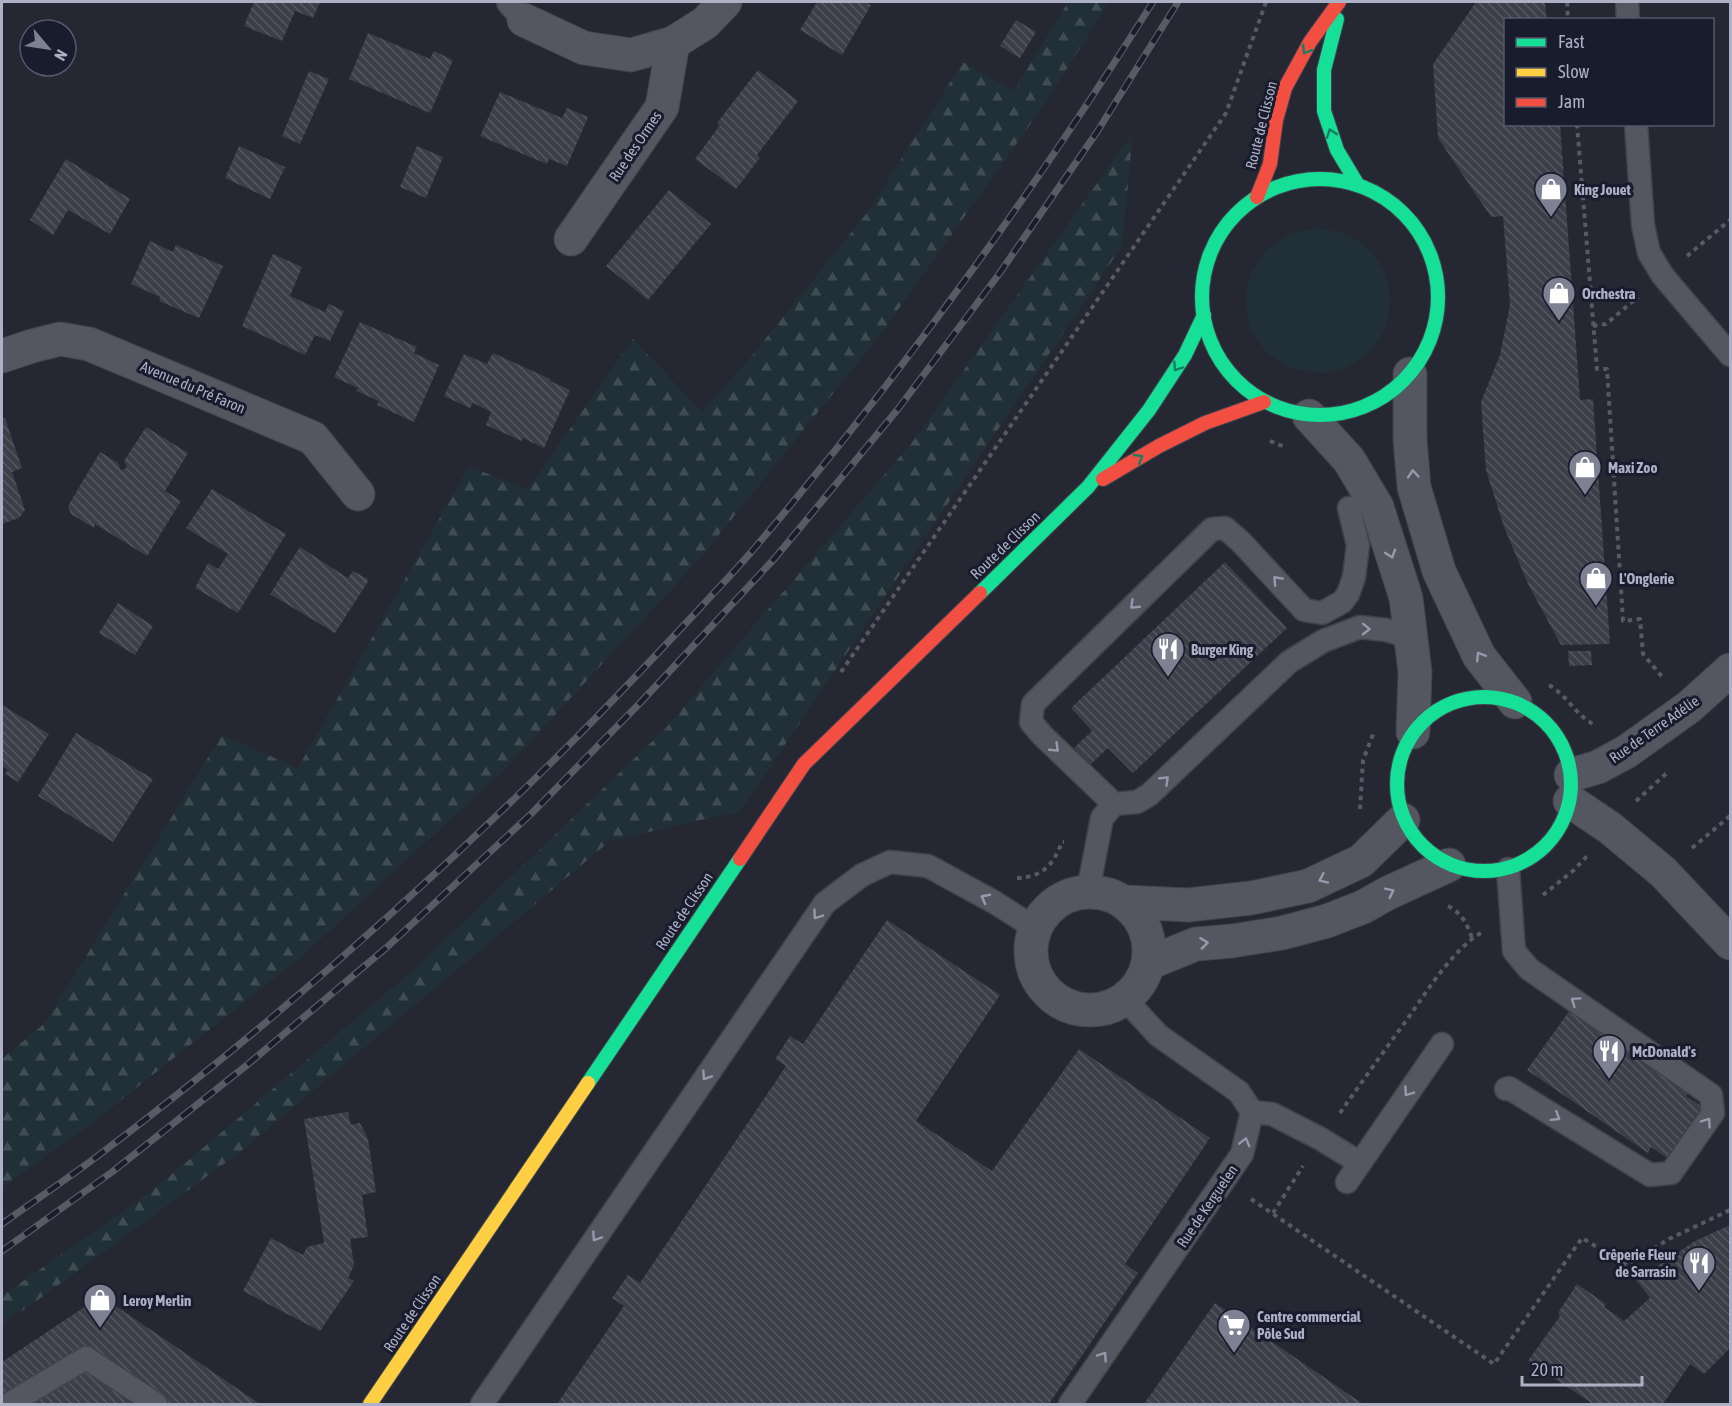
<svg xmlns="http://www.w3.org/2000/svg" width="1732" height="1406" viewBox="0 0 1732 1406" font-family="'Asap Condensed',sans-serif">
	<defs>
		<pattern id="forest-firs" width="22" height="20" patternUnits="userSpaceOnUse" patternTransform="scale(1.5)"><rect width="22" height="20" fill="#213038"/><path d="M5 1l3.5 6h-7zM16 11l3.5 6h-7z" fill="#3f4c53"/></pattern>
		<pattern id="building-back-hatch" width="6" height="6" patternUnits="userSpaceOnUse" patternTransform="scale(1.5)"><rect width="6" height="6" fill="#3c3e48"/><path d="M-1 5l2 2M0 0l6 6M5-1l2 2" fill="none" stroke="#565861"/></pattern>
	</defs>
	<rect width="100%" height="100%" fill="#252832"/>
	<circle fill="#213038" cx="1318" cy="301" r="72"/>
	<g fill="url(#forest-firs)">
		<polygon points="1068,2 1109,2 1044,105 880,335 702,556 504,770 301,957 87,1127 2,1187 2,1059 45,1023 222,735 298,768 469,466 527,490 633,339 702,412 751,357 867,213 963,62 1014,91"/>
		<polygon points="1133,133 1122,246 740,811 610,841 240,1152 38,1300 2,1324 2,1296 152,1191 416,968 664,730 911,444"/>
	</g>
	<g fill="url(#building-back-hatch)">
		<polygon points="254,2 320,2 313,18 295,11 282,41 244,26"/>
		<polygon points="817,2 864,2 871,5 842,55 800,30"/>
		<polygon points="1476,2 1545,2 1547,20 1506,20 1506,124 1560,124 1580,400 1593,399 1610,644 1561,645 1529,586 1504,527 1486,470 1481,402 1500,355 1510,305 1503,216 1491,217 1438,138 1433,64"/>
		<polygon points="1016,20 1036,32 1020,58 1000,46"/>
		<polygon points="368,33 430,59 434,51 453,60 430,113 349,79"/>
		<polygon points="758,70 798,101 757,155 760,158 736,189 695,159 720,125 717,123"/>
		<polygon points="309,71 329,79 300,144 282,136"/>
		<polygon points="500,92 562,118 567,108 588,117 567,166 549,159 547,164 480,136"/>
		<polygon points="239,146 285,167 270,199 225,178"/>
		<polygon points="417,146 443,157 426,198 400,187"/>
		<polygon points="66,159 130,199 110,234 68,210 53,235 30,220"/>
		<polygon points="669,190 711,224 648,300 606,266"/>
		<polygon points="150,241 173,252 176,245 223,266 199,318 159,301 160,297 131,284"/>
		<polygon points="273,254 302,267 290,296 325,312 329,304 344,311 330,341 315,335 305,355 242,326"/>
		<polygon points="360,322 417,347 414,353 439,365 414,422 377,405 379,401 356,391 358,388 334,377"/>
		<polygon points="493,353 550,379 550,381 570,390 544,448 523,438 522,441 486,425 491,412 473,403 470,408 444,396 464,354 487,364"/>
		<polygon points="5,418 22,468 12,472 25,510 19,518 2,524 2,419"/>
		<polygon points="146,427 188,453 165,491 181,501 147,556 95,524 94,528 71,514 68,506 100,452 118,463 121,470 127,468 124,461"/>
		<polygon points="212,489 286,534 238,613 195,588 208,563 218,569 228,554 186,528"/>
		<polygon points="300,547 348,578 353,571 369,580 335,633 270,594"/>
		<polygon points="1225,562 1287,628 1133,773 1108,748 1090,765 1074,748 1092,731 1071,708"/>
		<polygon points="118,603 153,626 135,655 99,633"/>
		<polygon points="1568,651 1591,651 1592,665 1569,666"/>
		<polygon points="2,705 49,734 18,782 5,774 8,770 2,766"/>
		<polygon points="76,733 153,779 113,842 38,796"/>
		<polygon points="887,920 1000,995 916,1121 992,1171 1079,1049 1210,1138 1125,1264 1138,1273 1049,1404 557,1404 624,1306 612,1298 628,1275 640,1283 786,1066 775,1059 790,1036 803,1044"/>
		<polygon points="1570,1010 1691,1090 1686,1096 1705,1109 1670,1160 1651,1147 1648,1153 1527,1070"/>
		<polygon points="348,1112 351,1125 360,1123 368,1139 376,1192 362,1195 368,1237 350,1239 354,1265 348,1278 354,1281 320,1331 243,1291 271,1238 303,1255 307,1247 324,1243 304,1119"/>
		<polygon points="1730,1225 1730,1348 1704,1374 1690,1364 1663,1404 1593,1404 1528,1361 1560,1316 1558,1313 1577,1284 1606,1304 1604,1307 1624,1321 1650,1298 1636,1280 1695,1241"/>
		<polygon points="101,1296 260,1404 2,1404 2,1362"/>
		<polygon points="1215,1303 1363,1404 1144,1404"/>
	</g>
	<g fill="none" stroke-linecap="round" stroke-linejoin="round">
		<g stroke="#41434b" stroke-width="25">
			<g id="lane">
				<polyline points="508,2 509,4 524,20"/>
				<polyline points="1627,2 1628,20"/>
				<polyline points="1636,124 1643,225 1649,253 1663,276 1730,355"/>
				<polyline points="1114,804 1043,736 1031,722 1033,704 1212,529 1225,528 1241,542 1304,610 1322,613 1342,602 1348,594 1354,577 1358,545 1349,508"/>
				<polyline points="1088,891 1102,818 1114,804 1137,802 1149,795 1289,662 1323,641 1360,627 1386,630 1410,637"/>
				<polyline points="1506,1089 1509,1088 1650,1175 1671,1173 1713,1113 1711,1095 1529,969 1514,951 1508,869"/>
				<polyline points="1252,1112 1272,1114 1321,1139 1360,1163"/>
				<polyline points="1347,1182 1442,1044"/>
				<polyline points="9,1404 86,1358 156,1404"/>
				<polyline points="482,1404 825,903 862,875 890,862 928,866 994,902 1035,928"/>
				<polyline points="1070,1404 1242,1154 1252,1112 1239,1092 1158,1035 1125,999"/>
			</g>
		</g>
		<g stroke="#41434b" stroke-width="35">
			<g id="street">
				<polyline points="524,20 584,48 631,55 673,43 705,23 725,2"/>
				<polyline points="571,239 662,107 673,43"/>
				<polyline points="2,356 32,346 60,339 89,344 313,438 358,494"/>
				<polyline points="1410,374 1410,440 1414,487 1439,571 1479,656 1515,702"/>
				<polyline points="1309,416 1349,460 1377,507 1406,598 1415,672 1413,732"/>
				<polyline points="1571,775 1598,767 1626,752 1689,707 1730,670"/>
				<polyline points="1570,801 1610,828 1663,872 1730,943"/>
				<circle cx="1090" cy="951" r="59"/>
				<polyline points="1125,902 1188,905 1251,898 1308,886 1361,861 1403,820"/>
				<polyline points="1149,963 1196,944 1232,941 1282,933 1327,921 1363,907 1388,893 1449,865"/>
			</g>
		</g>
		<g stroke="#41434b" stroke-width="16">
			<g id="fast">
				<polyline points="1337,19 1324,70 1324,111 1337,150 1358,185"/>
				<circle cx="1320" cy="297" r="118"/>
				<polyline points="980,593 1088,487 1149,410 1185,355 1204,315"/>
				<circle cx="1484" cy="784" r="87"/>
				<polyline points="588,1083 740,859"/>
			</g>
		</g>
		<g stroke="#41434b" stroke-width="16">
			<polyline id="slow" points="370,1404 588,1083"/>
		</g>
		<g stroke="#41434b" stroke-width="16">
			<g id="jam">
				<polyline points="1257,197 1270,164 1276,120 1285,88 1310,42 1339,2"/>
				<polyline points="1103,479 1159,446 1205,423 1264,402"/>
				<polyline points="740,859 804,764 980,593"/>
			</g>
		</g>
		<g stroke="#565a64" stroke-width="4" stroke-dasharray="4.5 4.5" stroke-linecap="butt">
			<polyline points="1567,2 1568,20"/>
			<polyline points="1577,124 1597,369 1607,369 1623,621 1640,619 1643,654 1664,679"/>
			<polyline points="1687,256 1730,220"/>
			<polyline points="1593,326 1606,324 1638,297"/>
			<polyline points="1270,441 1285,447"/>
			<polyline points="841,672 1226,113 1266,2"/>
			<path d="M1549 685C1568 696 1576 716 1595 725"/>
			<polyline points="1636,801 1668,772"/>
			<polyline points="1360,809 1363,760 1374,732"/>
			<polyline points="1692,848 1730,816"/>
			<path d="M1017 878C1043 877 1053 865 1062 842H1064"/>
			<polyline points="1543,895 1574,870 1587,856"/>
			<path d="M1448 906C1462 913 1467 924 1472 938"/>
			<path d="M1340 1113C1363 1080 1387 1047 1411 1014 1428 989 1455 948 1481 933"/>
			<polyline points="1251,1199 1494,1364 1582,1238 1627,1265 1669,1239 1730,1210"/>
			<polyline points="1273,1213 1303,1166"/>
		</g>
		<use href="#lane" stroke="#545660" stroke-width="22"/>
		<use href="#street" stroke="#545660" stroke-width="33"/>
		<use href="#fast" stroke="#16e098" stroke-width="14"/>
		<use href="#slow" stroke="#ffcf43" stroke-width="14"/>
		<use href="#jam" stroke="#f24e42" stroke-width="14"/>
		<g stroke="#585b64" stroke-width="7">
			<g id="rail">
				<path d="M2 1224C34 1201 67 1179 99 1155 266 1029 424 890 572 742 616 698 659 652 701 607 720 586 740 566 758 544 903 373 1034 191 1153 2"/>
				<polyline points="2,1251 112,1172 247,1065 386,948 531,814 640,703 775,558 898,409 999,274 1097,132 1178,2"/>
			</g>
		</g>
		<use href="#rail" stroke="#181c2d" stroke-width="4.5" stroke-dasharray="14" stroke-linecap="butt"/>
	</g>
	<defs><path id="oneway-chevron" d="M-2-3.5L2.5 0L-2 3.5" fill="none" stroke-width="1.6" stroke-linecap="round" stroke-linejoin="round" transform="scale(1.5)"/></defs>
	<g stroke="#177e62">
		<use href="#oneway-chevron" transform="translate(1306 50) rotate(120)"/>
		<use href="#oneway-chevron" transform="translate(1331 133) rotate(-109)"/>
		<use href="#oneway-chevron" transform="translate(1177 367) rotate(124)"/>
		<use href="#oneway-chevron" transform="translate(1139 458) rotate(-30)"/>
	</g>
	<g stroke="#969aac">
		<use href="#oneway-chevron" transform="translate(1413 474) rotate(-95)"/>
		<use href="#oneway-chevron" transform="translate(1391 554) rotate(72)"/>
		<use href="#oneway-chevron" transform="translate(1277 580) rotate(-133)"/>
		<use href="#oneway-chevron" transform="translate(1134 605) rotate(136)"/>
		<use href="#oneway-chevron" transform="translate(1366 629) rotate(1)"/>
		<use href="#oneway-chevron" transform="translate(1480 656) rotate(-122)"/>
		<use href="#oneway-chevron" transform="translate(1055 748) rotate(44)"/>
		<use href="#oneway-chevron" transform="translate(1165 780) rotate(-44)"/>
		<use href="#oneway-chevron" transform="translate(1323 879) rotate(155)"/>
		<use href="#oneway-chevron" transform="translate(1390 892) rotate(-26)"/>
		<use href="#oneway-chevron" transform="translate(985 898) rotate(-152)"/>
		<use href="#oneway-chevron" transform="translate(817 915) rotate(125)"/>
		<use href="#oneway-chevron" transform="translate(1204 943) rotate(-7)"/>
		<use href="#oneway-chevron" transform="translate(1575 1001) rotate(-145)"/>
		<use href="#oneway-chevron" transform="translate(706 1076) rotate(124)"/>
		<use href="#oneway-chevron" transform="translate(1408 1092) rotate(125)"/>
		<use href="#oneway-chevron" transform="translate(1556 1117) rotate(32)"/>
		<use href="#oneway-chevron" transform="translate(1707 1122) rotate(-55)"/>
		<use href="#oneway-chevron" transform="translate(1245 1142) rotate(-76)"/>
		<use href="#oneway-chevron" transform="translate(596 1237) rotate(124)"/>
		<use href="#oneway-chevron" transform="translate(1103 1356) rotate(-56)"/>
	</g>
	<defs>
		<g id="shop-pin" transform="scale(1.725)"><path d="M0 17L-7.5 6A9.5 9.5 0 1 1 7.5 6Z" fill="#7d8192" stroke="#181c2d"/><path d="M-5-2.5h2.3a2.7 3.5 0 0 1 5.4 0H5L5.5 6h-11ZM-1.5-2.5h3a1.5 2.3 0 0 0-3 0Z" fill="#fff"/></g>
		<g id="restaurant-pin" transform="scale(1.725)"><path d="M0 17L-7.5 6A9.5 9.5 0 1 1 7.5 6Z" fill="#7d8192" stroke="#181c2d"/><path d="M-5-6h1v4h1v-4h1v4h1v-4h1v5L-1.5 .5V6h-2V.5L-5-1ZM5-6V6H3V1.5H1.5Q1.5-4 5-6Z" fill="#fff"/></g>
		<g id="supermarket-pin" transform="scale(1.725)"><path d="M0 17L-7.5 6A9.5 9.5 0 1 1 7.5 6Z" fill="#7d8192" stroke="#181c2d"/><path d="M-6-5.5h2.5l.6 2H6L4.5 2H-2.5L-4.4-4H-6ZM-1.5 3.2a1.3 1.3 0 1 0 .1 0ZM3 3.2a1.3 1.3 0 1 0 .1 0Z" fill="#fff"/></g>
	</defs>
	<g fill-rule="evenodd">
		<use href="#shop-pin" x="1551" y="189"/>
		<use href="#shop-pin" x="1559" y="293"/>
		<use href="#shop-pin" x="1585" y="467"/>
		<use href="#shop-pin" x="1596" y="578"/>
		<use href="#restaurant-pin" x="1168" y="649"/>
		<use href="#restaurant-pin" x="1609" y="1051"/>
		<use href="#restaurant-pin" x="1699" y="1263"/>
		<use href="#shop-pin" x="100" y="1300"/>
		<use href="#supermarket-pin" x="1234" y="1325"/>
	</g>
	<g text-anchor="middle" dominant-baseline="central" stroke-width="6" stroke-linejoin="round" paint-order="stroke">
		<g font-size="15" fill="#acb1c5" stroke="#181c2d">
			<text transform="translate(1261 125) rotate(-76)">Route de Clisson</text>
			<text transform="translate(635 146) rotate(-56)">Rue des Ormes</text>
			<text transform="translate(193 387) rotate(23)">Avenue du Pré Faron</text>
			<text transform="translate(1005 545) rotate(-44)">Route de Clisson</text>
			<text transform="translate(1654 729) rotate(-35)">Rue de Terre Adélie</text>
			<text transform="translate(684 911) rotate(-56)">Route de Clisson</text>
			<text transform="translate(1207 1206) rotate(-56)">Rue de Kerguelen</text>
			<text transform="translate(412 1313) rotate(-56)">Route de Clisson</text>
		</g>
		<g font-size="15" font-weight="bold" fill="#acb1c5" stroke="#181c2d" text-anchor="start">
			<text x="1574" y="189">King Jouet</text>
			<text x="1582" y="293">Orchestra</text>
			<text x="1608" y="467">Maxi Zoo</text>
			<text x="1619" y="578">L'Onglerie</text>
			<text x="1191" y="649">Burger King</text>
			<text x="1632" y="1051">McDonald's</text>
			<text x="1676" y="1254" text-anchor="end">Crêperie Fleur<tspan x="1676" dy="17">de Sarrasin</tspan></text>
			<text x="123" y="1300">Leroy Merlin</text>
			<text x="1257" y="1316">Centre commercial<tspan x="1257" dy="17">Pôle Sud</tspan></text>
		</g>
	</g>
	<rect width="1732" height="1406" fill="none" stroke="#acb1c5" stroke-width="6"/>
	<rect x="1504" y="18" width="210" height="108" fill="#181c2d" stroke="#53586a" stroke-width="1.5"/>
	<rect x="1516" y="38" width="30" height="9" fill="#16e098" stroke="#53586a" stroke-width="1.5"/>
	<text x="1558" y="48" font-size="18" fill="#acb1c5">Fast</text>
	<rect x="1516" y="68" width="30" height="9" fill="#ffcf43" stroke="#53586a" stroke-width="1.5"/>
	<text x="1558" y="78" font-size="18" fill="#acb1c5">Slow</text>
	<rect x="1516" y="98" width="30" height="9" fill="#f24e42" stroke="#53586a" stroke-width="1.5"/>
	<text x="1558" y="108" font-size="18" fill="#acb1c5">Jam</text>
	<g transform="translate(48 48) rotate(119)"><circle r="28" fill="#181c2d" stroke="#53586a" stroke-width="1.5"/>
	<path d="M0-4.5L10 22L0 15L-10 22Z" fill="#7d8192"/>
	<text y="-9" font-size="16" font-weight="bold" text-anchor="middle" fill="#acb1c5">N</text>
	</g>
	<path d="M1522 1376v9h120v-9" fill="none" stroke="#acb1c5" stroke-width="3"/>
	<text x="1531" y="1376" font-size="18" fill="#acb1c5" stroke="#181c2d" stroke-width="4.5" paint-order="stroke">20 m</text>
</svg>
